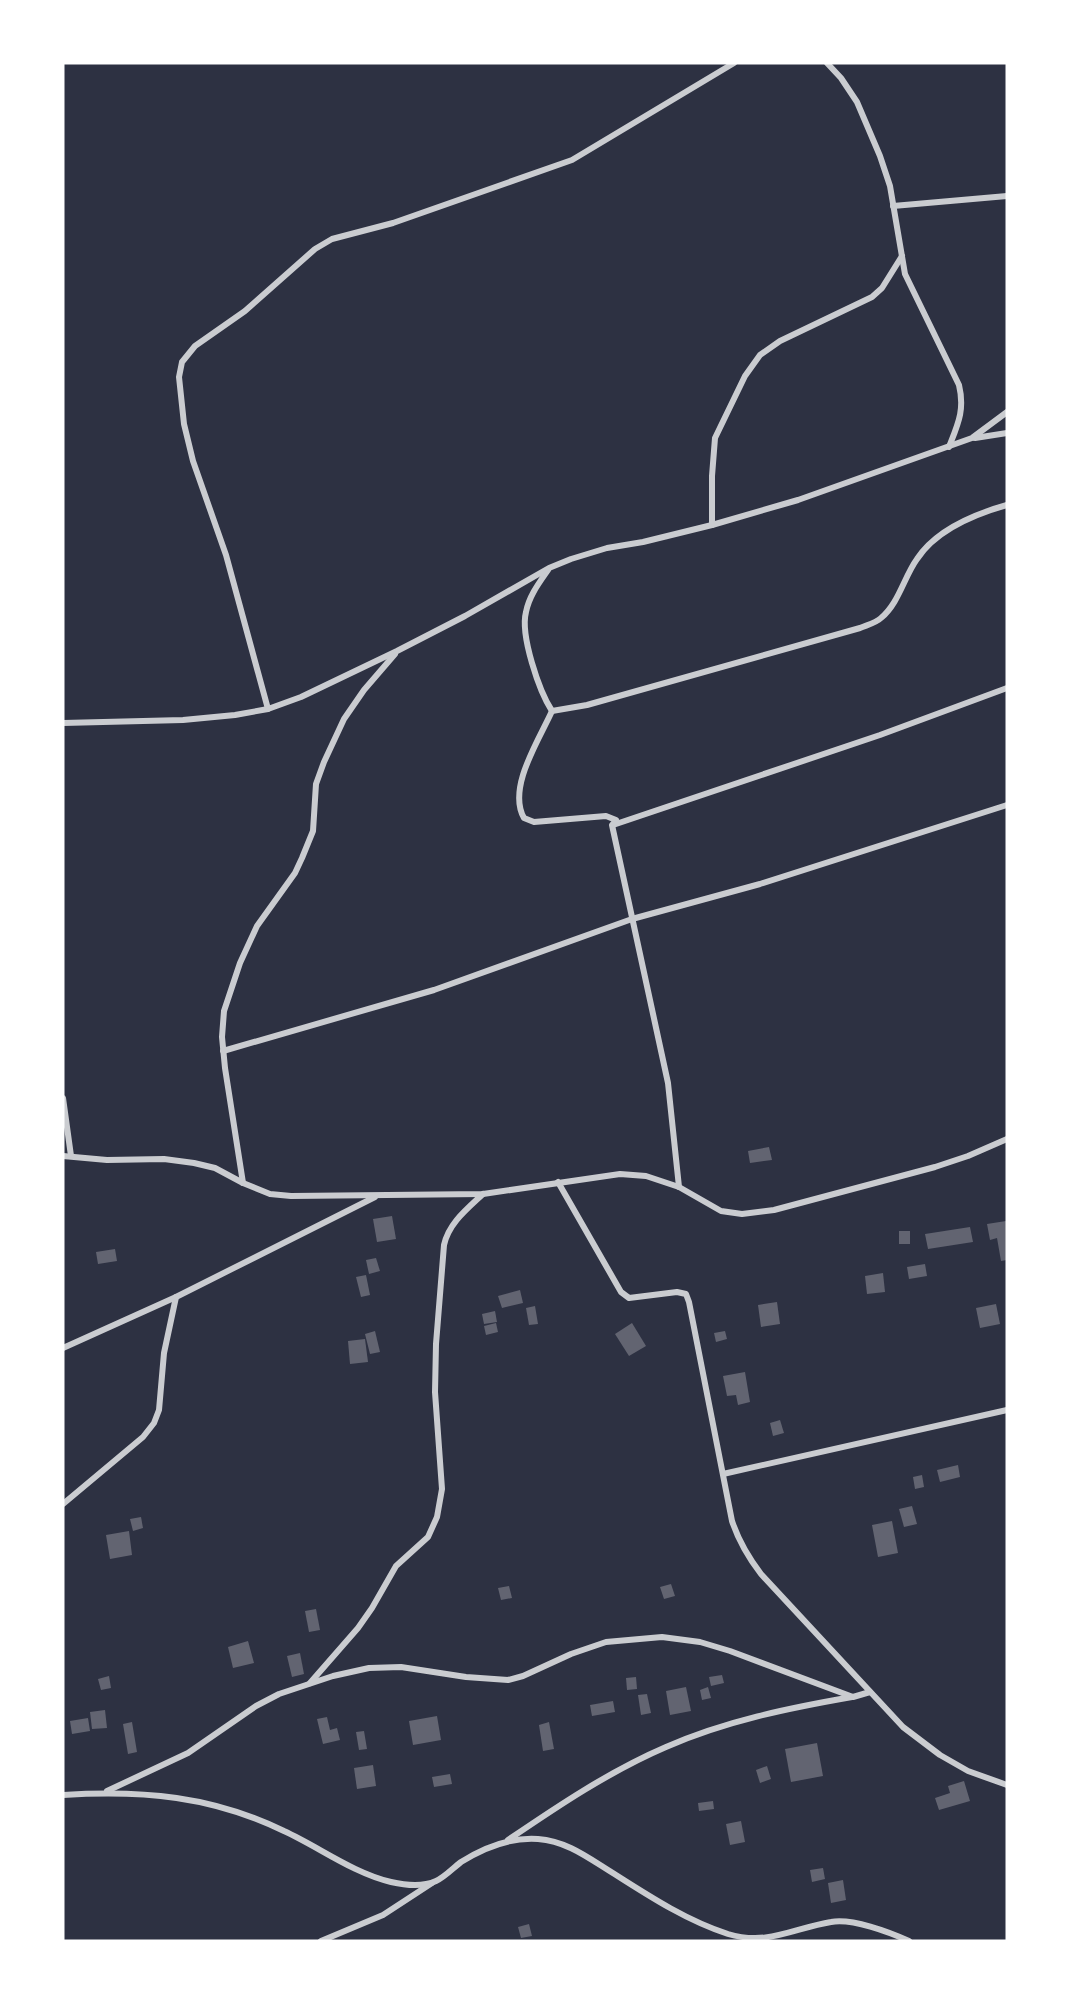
<svg xmlns="http://www.w3.org/2000/svg" width="1070" height="2004" viewBox="0 0 1070 2004" font-family="'DejaVu Sans',sans-serif">
	<rect width="100%" height="100%" fill="#2d3142"/>
	<g fill="#626471">
		<polygon points="769,1147 772,1160 750,1163 748,1151"/>
		<polygon points="392,1216 396,1239 377,1242 373,1219"/>
		<polygon points="1006,1221 1007,1260 1001,1261 997,1238 990,1240 987,1224"/>
		<polygon points="970,1227 973,1242 928,1249 925,1234"/>
		<rect x="899" y="1231" width="11" height="13"/>
		<polygon points="115,1249 117,1261 98,1264 96,1252"/>
		<polygon points="376,1258 380,1271 369,1274 366,1260"/>
		<polygon points="925,1264 927,1276 909,1279 907,1267"/>
		<polygon points="883,1273 885,1292 867,1294 865,1276"/>
		<polygon points="366,1275 370,1295 361,1297 356,1277"/>
		<polygon points="520,1290 523,1303 502,1308 498,1296"/>
		<polygon points="777,1302 780,1324 761,1327 758,1305"/>
		<polygon points="996,1304 1000,1324 980,1328 976,1308"/>
		<polygon points="535,1306 538,1324 529,1325 526,1308"/>
		<polygon points="495,1311 497,1322 484,1324 482,1314"/>
		<polygon points="496,1323 498,1332 486,1335 484,1326"/>
		<polygon points="632,1323 646,1346 629,1356 615,1334"/>
		<polygon points="375,1331 380,1352 370,1354 365,1334"/>
		<polygon points="725,1331 727,1339 716,1342 714,1333"/>
		<polygon points="365,1339 368,1362 350,1364 348,1341"/>
		<polygon points="745,1372 750,1402 738,1405 736,1395 727,1396 723,1376"/>
		<polygon points="780,1420 784,1433 773,1436 770,1423"/>
		<polygon points="958,1465 960,1477 940,1482 937,1470"/>
		<polygon points="922,1475 924,1487 915,1489 913,1477"/>
		<polygon points="912,1506 917,1524 904,1527 899,1509"/>
		<polygon points="141,1517 143,1528 133,1531 130,1519"/>
		<polygon points="892,1521 898,1553 878,1557 872,1525"/>
		<polygon points="129,1531 132,1555 110,1559 106,1535"/>
		<polygon points="671,1584 675,1596 664,1599 660,1587"/>
		<polygon points="509,1586 512,1598 501,1600 498,1588"/>
		<polygon points="316,1609 320,1630 309,1632 305,1611"/>
		<polygon points="248,1641 254,1663 233,1668 228,1647"/>
		<polygon points="300,1653 304,1674 292,1677 287,1656"/>
		<polygon points="722,1675 724,1683 711,1686 709,1677"/>
		<polygon points="109,1676 111,1688 101,1690 98,1679"/>
		<polygon points="636,1677 637,1689 627,1690 626,1678"/>
		<polygon points="686,1687 691,1711 670,1715 666,1691"/>
		<polygon points="708,1687 711,1698 702,1700 700,1690"/>
		<polygon points="647,1694 651,1713 641,1715 638,1695"/>
		<polygon points="613,1701 615,1712 592,1716 590,1705"/>
		<polygon points="105,1710 107,1728 92,1729 90,1712"/>
		<polygon points="437,1716 441,1740 413,1745 409,1721"/>
		<polygon points="327,1717 330,1730 337,1728 340,1740 323,1744 317,1719"/>
		<polygon points="88,1718 90,1731 72,1734 70,1721"/>
		<polygon points="132,1722 137,1752 128,1754 123,1724"/>
		<polygon points="549,1722 554,1749 543,1751 539,1725"/>
		<polygon points="364,1731 367,1749 359,1750 356,1732"/>
		<polygon points="817,1743 823,1776 791,1782 785,1749"/>
		<polygon points="373,1765 376,1786 357,1789 354,1768"/>
		<polygon points="767,1766 771,1779 760,1783 756,1770"/>
		<polygon points="450,1774 452,1784 434,1787 432,1777"/>
		<polygon points="964,1781 970,1801 939,1810 935,1798 950,1793 948,1786"/>
		<polygon points="713,1801 714,1809 699,1811 698,1803"/>
		<polygon points="741,1821 745,1842 730,1845 726,1824"/>
		<polygon points="823,1868 825,1879 812,1882 810,1870"/>
		<polygon points="843,1880 846,1900 831,1903 828,1883"/>
		<polygon points="529,1924 532,1936 521,1938 518,1927"/>
	</g>
	<g fill="none" stroke-linecap="round" stroke-linejoin="round">
		<g stroke="#caccd0" stroke-width="6">
			<path d="M827 63 841 78 857 102 880 156 890 186 905 274 959 385C965 410 958 424 949 447"/>
			<polyline points="893,206 1007,196"/>
			<polyline points="975,438 1007,433"/>
			<polyline points="712,525 712,476 715,438 745,376 760,355 780,341 872,297 882,288 902,256"/>
			<path d="M548 570C539 583 529 596 526 612 520 635 539 691 552 711"/>
			<polyline points="268,709 226,555 193,461 184,424 179,377 182,362 195,346 245,311 315,249 332,239 393,223 572,160 734,63"/>
			<path d="M552 711C539 740 507 788 524 818L534 822 606 816 616 820 612 825 668 1083 679 1187"/>
			<path d="M552 711 587 705 860 628C867 625 876 623 881 618 899 603 904 577 917 559 936 530 975 514 1007 505"/>
			<polyline points="63,723 183,720 235,715 268,709 301,697 397,651 465,616 549,568 571,559 607,548 643,542 712,525 798,500 972,438 1007,412"/>
			<polyline points="613,825 880,735 1007,688"/>
			<polyline points="223,1051 434,990 632,919 760,884 1007,805"/>
			<polyline points="63,1098 71,1156"/>
			<polyline points="63,1156 107,1160 164,1159 194,1163 215,1168 243,1183 270,1194 291,1196 483,1194 620,1174 646,1176 679,1187 721,1211 742,1214 774,1210 935,1167 968,1156 1007,1139"/>
			<path d="M558 1182 621 1292 629 1298 677 1292 686 1294 689 1302 732 1521C739 1542 748 1557 761 1574L903 1727 940 1755 968 1771 1007 1785"/>
			<polyline points="243,1183 225,1068 222,1037 224,1011 240,963 257,926 295,873 302,858 313,831 316,784 324,762 344,719 364,690 395,654"/>
			<polyline points="63,1348 176,1297 375,1197"/>
			<polyline points="723,1474 1007,1410"/>
			<polyline points="63,1504 143,1437 154,1423 159,1410 164,1353 176,1297"/>
			<path d="M310 1683 358 1628 372 1608 396 1566 428 1537 437 1517 442 1489 435 1392 436 1344 444 1245C449 1223 467 1209 483 1194"/>
			<polyline points="107,1791 188,1753 256,1706 279,1694 333,1676 369,1668 401,1667 466,1677 508,1680 523,1676 571,1654 606,1642 662,1637 700,1642 730,1651 853,1697 870,1692"/>
			<path d="M63 1795C143 1790 212 1796 284 1831 319 1847 353 1873 391 1882 404 1885 423 1887 436 1881 445 1877 453 1868 461 1862 485 1847 510 1837 538 1839 568 1841 591 1860 616 1875 652 1898 688 1921 728 1934 768 1946 794 1928 831 1922 852 1918 889 1932 909 1941"/>
			<path d="M508 1840C558 1806 610 1771 666 1747 725 1721 789 1708 852 1697"/>
			<polyline points="321,1941 383,1915 432,1883"/>
		</g>
	</g>
	<rect width="1070" height="2004" fill="none" stroke="#ffffff" stroke-width="129"/>
</svg>
